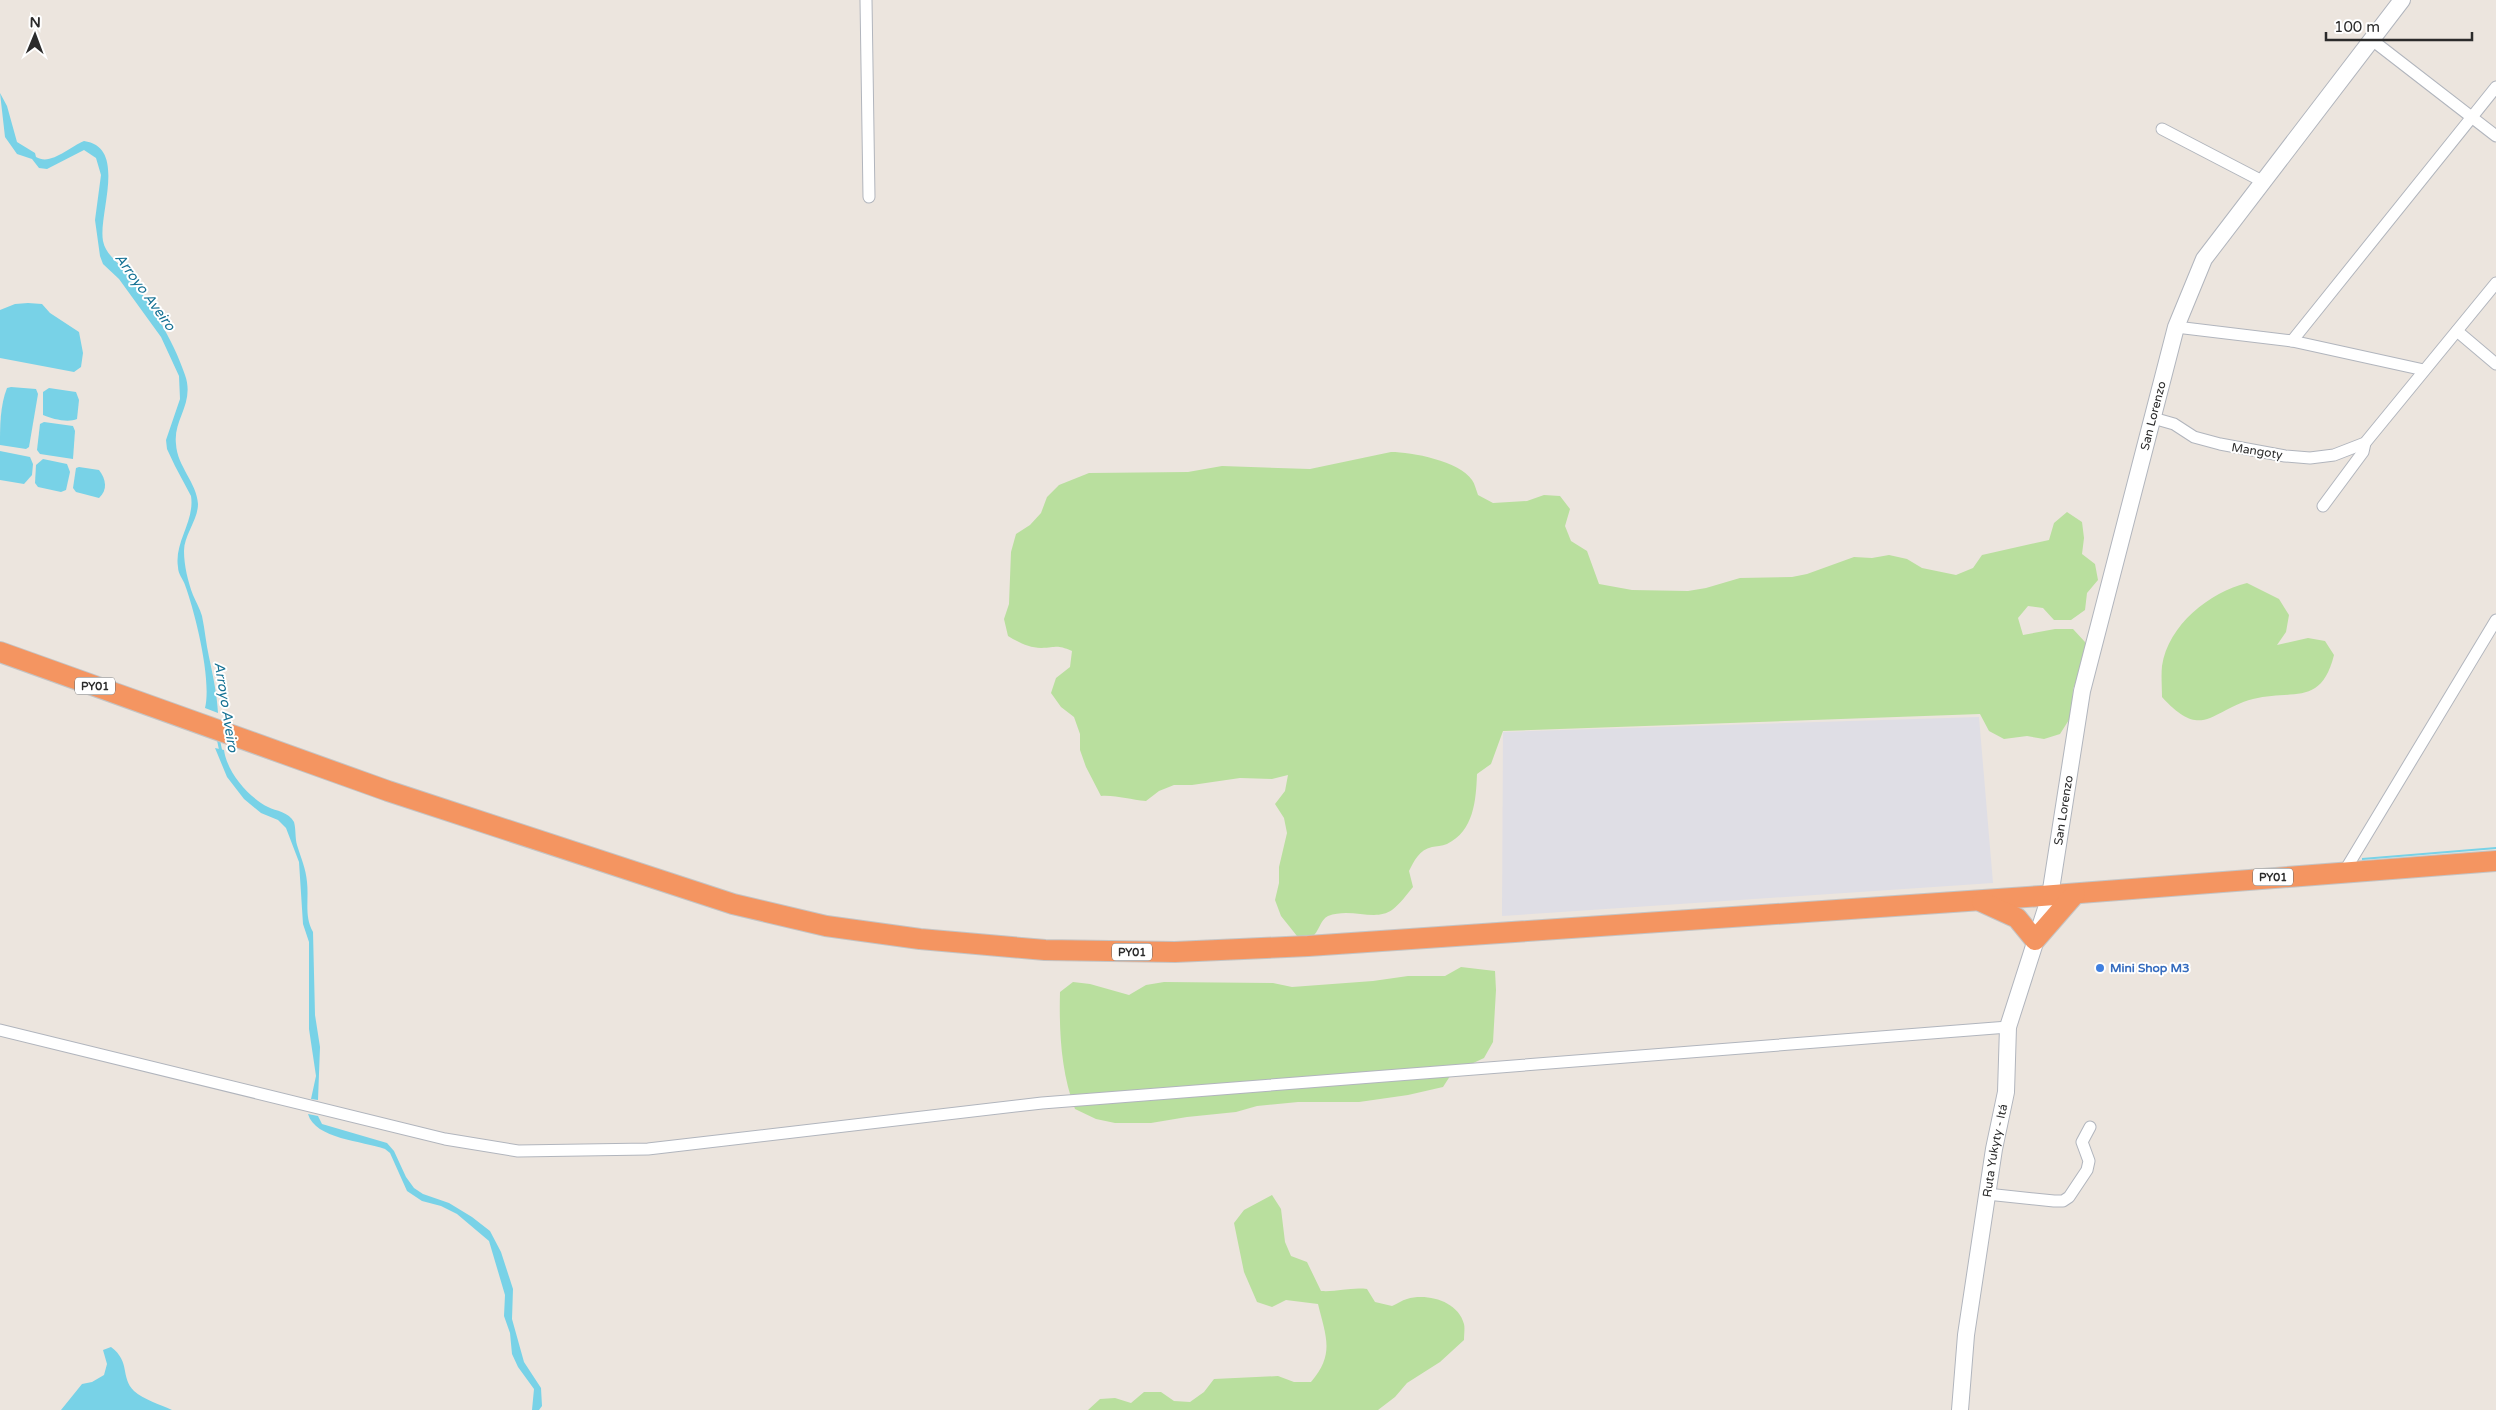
<svg xmlns="http://www.w3.org/2000/svg" width="2496" height="1410" viewBox="0 0 2496 1410" font-family="'Varela Round',sans-serif">
	<rect width="100%" height="100%" fill="#ece5de"/>
	<polygon fill="#dfdee5" points="1979,717 1993,883 1502,916 1503,732"/>
	<g fill="#b9df9e">
		<path d="M1391 452C1412 452 1459 461 1472 480 1475 484 1476 490 1478 495L1493 503 1527 501 1544 495 1560 496 1570 509 1565 526 1571 541 1587 551 1599 584 1632 590 1688 591 1706 588 1740 578 1792 577 1807 574 1854 557 1872 558 1889 555 1907 559 1922 568 1956 575 1973 568 1982 555 2049 540 2054 523 2067 512 2082 522 2084 538 2082 554 2095 564 2098 580 2087 593 2085 610 2071 620H2054L2043 608 2028 606 2018 618 2023 635 2055 629H2073L2085 642V659L2073 689 2072 715 2060 734 2044 739 2027 736 2004 739 1989 731 1980 714 1503 731 1491 764 1477 774C1476 800 1474 831 1447 844 1442 846 1436 846 1432 847 1419 850 1414 861 1409 871L1413 887C1407 894 1400 904 1392 910 1375 922 1351 907 1328 916 1320 920 1319 932 1312 937 1309 939 1304 940 1301 941L1281 916 1275 900 1279 883V867L1287 833 1284 818 1275 804 1285 791 1288 775 1272 779 1240 778 1192 785H1174L1159 791 1146 801C1130 800 1117 795 1101 796L1086 767 1080 750V734L1074 717 1061 707 1051 693 1056 678 1070 667 1072 651C1055 644 1057 648 1041 648 1029 648 1018 642 1008 636L1004 619 1009 604 1011 552 1016 534 1030 525 1041 513 1047 497 1059 485 1089 473 1188 472 1222 466 1310 469Z"/>
		<path d="M2247 583 2279 599 2289 615 2286 632 2277 645 2308 638 2325 641 2334 655C2321 707 2293 689 2253 699 2211 710 2203 742 2162 697 2162 687 2161 676 2162 666 2168 625 2210 592 2247 583Z"/>
		<path d="M1461 967 1495 971 1496 990 1493 1042 1484 1058 1452 1073 1443 1087 1408 1095 1359 1102H1298L1257 1106 1236 1112 1187 1117 1151 1123H1115L1096 1119 1075 1109C1061 1072 1059 1032 1060 992L1073 982 1090 984 1129 995 1146 985 1164 982 1273 983 1292 987 1373 981 1408 976H1445Z"/>
		<path d="M1272 1195 1281 1209 1285 1242 1291 1256 1307 1262 1321 1291C1338 1292 1351 1287 1367 1289L1375 1302 1392 1306C1397 1304 1402 1300 1407 1299 1427 1293 1458 1301 1464 1324 1465 1328 1464 1335 1464 1340L1440 1362 1407 1383 1395 1397 1378 1410H1088L1100 1399 1115 1398 1131 1403 1144 1392H1161L1174 1401 1190 1402 1204 1392 1214 1379 1278 1376 1294 1382H1311C1335 1354 1326 1337 1318 1304L1286 1300 1272 1307 1257 1302 1244 1272 1234 1223 1244 1210Z"/>
	</g>
	<g fill="#78d2e7">
		<path d="M0 93 7 106 17 142 35 153 36 157C51 166 69 147 84 141 128 147 98 214 103 241 106 255 117 261 125 271 149 301 173 339 185 375 195 403 173 419 176 444 177 466 197 483 198 504 198 520 184 535 184 551 184 565 188 582 193 595 196 602 200 609 202 616 205 630 206 644 209 657 213 676 217 694 218 713L205 708C212 680 195 612 185 585 183 579 178 574 178 567 174 542 195 521 191 496L175 466 167 449 166 440 180 399 179 376 161 337 119 279 103 264 100 256 95 220 101 175 96 158 84 150 47 169 39 168 32 159 17 154 5 137Z"/>
		<polygon points="28,303 42,304 50,313 79,332 83,353 81,367 74,372 0,358 0,310 15,304"/>
		<path d="M11 387 36 389 38 394 29 447 26 449 0 445C0 426 0 406 7 388Z"/>
		<path d="M49 388 76 392 79 400 77 419C68 423 52 419 43 415V392Z"/>
		<polygon points="44,422 73,426 75,431 73,459 40,454 37,450 40,424"/>
		<polygon points="0,451 30,457 33,464 32,475 24,484 0,480"/>
		<polygon points="43,459 67,464 70,472 66,490 61,492 38,487 35,483 36,465"/>
		<path d="M79 467 99 470C106 479 108 490 99 498L76 492 73 488 76 468Z"/>
		<path d="M215 748 224 750C227 772 248 797 268 807 276 811 289 812 294 822 296 829 295 838 297 845 301 858 306 869 307 882 309 900 304 916 313 932L315 1015 320 1047 318 1100 311 1099 316 1076 309 1029V942L303 924 299 862 286 828 278 820 261 813 244 799 227 777Z"/>
		<polygon points="2496,847 2496,849 2362,860 2362,858"/>
		<path d="M308 1114 318 1116 322 1124 387 1143 394 1151 406 1177 414 1188 423 1194 449 1203 472 1217 490 1231 501 1252 513 1289 512 1319 524 1362 541 1388 542 1406 539 1410H532L534 1389 518 1367 512 1354 510 1333 504 1316 505 1295 489 1241 457 1214 441 1206 422 1201 407 1191 390 1153 385 1149C363 1141 315 1139 308 1114Z"/>
		<path d="M111 1347C131 1362 120 1377 134 1391 143 1399 161 1405 172 1410H61L82 1384 92 1382 104 1375 107 1364 103 1350Z"/>
	</g>
	<g fill="none" stroke-linecap="round" stroke-linejoin="round">
		<polyline stroke="#78d2e7" stroke-width="3" points="218,738 221,752"/>
		<g stroke="#b1b5bd" stroke-width="13">
			<g id="street">
				<polyline points="866,0 869,197"/>
				<polyline points="2372,40 2496,136"/>
				<polyline points="2162,129 2262,181"/>
				<polyline points="2176,327 2292,341 2424,370"/>
				<polyline points="2457,331 2496,364"/>
				<polyline points="2292,341 2496,87"/>
				<polyline points="2153,418 2174,424 2194,437 2220,444 2285,456 2310,458 2334,455 2365,443 2496,283"/>
				<polyline points="2323,506 2363,452 2365,443"/>
				<polyline points="2344,872 2496,620"/>
				<polyline points="0,1030 445,1139 518,1151 648,1149 1042,1103 2008,1027"/>
				<polyline points="1987,1194 2054,1201 2063,1201 2069,1197 2087,1170 2089,1161 2082,1142 2090,1127"/>
			</g>
		</g>
		<g stroke="#b1b5bd" stroke-width="18">
			<g id="secondary">
				<path id="s1" d="M1960 1410 1966 1335 1994 1149 2006 1092 2008 1027 2050 896 2082 691 2176 327 2204 259 2402 0"/>
			</g>
		</g>
		<g stroke="#c4c4c4" stroke-width="22">
			<g id="highway">
				<polyline points="0,652 388,791 733,904 826,926 920,939 1045,950 1175,952 1308,946 2041,896 2496,861"/>
				<polyline points="1982,902 2017,918 2035,940 2075,894"/>
			</g>
		</g>
		<use href="#street" stroke="#fff" stroke-width="11"/>
		<use href="#secondary" stroke="#fff" stroke-width="16"/>
		<use href="#highway" stroke="#f49561" stroke-width="20"/>
	</g>
	<circle fill="#3f7fe0" stroke="#fff" stroke-width="2" cx="2100" cy="968" r="5"/>
	<g text-anchor="middle" dominant-baseline="central" stroke-width="4" stroke-linejoin="round" paint-order="stroke">
		<g fill="#fff" stroke="#6b6b6b" stroke-width="1">
			<rect x="75" y="677.5" width="40" height="17" rx="4"/>
			<rect x="2253" y="868.5" width="40" height="17" rx="4"/>
			<rect x="1112" y="943.5" width="40" height="17" rx="4"/>
		</g>
		<g font-size="11" font-weight="bold" fill="#2b2b2b">
			<text x="95" y="686">PY01</text>
			<text x="2273" y="877">PY01</text>
			<text x="1132" y="952">PY01</text>
		</g>
		<g font-size="12" fill="#2b2b2b" stroke="#fff">
			<text stroke="none"><textPath href="#s1" startOffset="1016">San Lorenzo</textPath></text>
			<text transform="translate(2257 451) rotate(9)">Mangoty</text>
			<text stroke="none"><textPath href="#s1" startOffset="611">San Lorenzo</textPath></text>
			<text stroke="none"><textPath href="#s1" startOffset="262">Ruta Yukyty - Itá</textPath></text>
		</g>
		<g font-size="12" font-weight="bold" fill="#366cbe" stroke="#fff" text-anchor="start">
			<text x="2110" y="968">Mini Shop M3</text>
		</g>
		<g font-size="14" font-style="italic" fill="#167294" stroke="#fff">
			<text transform="translate(145 292) rotate(54)">Arroyo Aveiro</text>
			<text transform="translate(226 707) rotate(81)">Arroyo Aveiro</text>
		</g>
	</g>
	<g transform="translate(35 35) rotate(1)" stroke="#ffffff" stroke-width="4" paint-order="stroke">
	<path d="M0-4L9 19L0 12L-9 19Z" fill="#2b2b2b"/>
	<text y="-8" font-size="14" font-weight="bold" text-anchor="middle" fill="#2b2b2b">N</text>
	</g>
	<path d="M2326 32v8h146v-8" fill="none" stroke="#2b2b2b" stroke-width="2.5"/>
	<text x="2334" y="32" font-size="15" fill="#2b2b2b" stroke="#ffffff" stroke-width="4" paint-order="stroke">100 m</text>
</svg>
